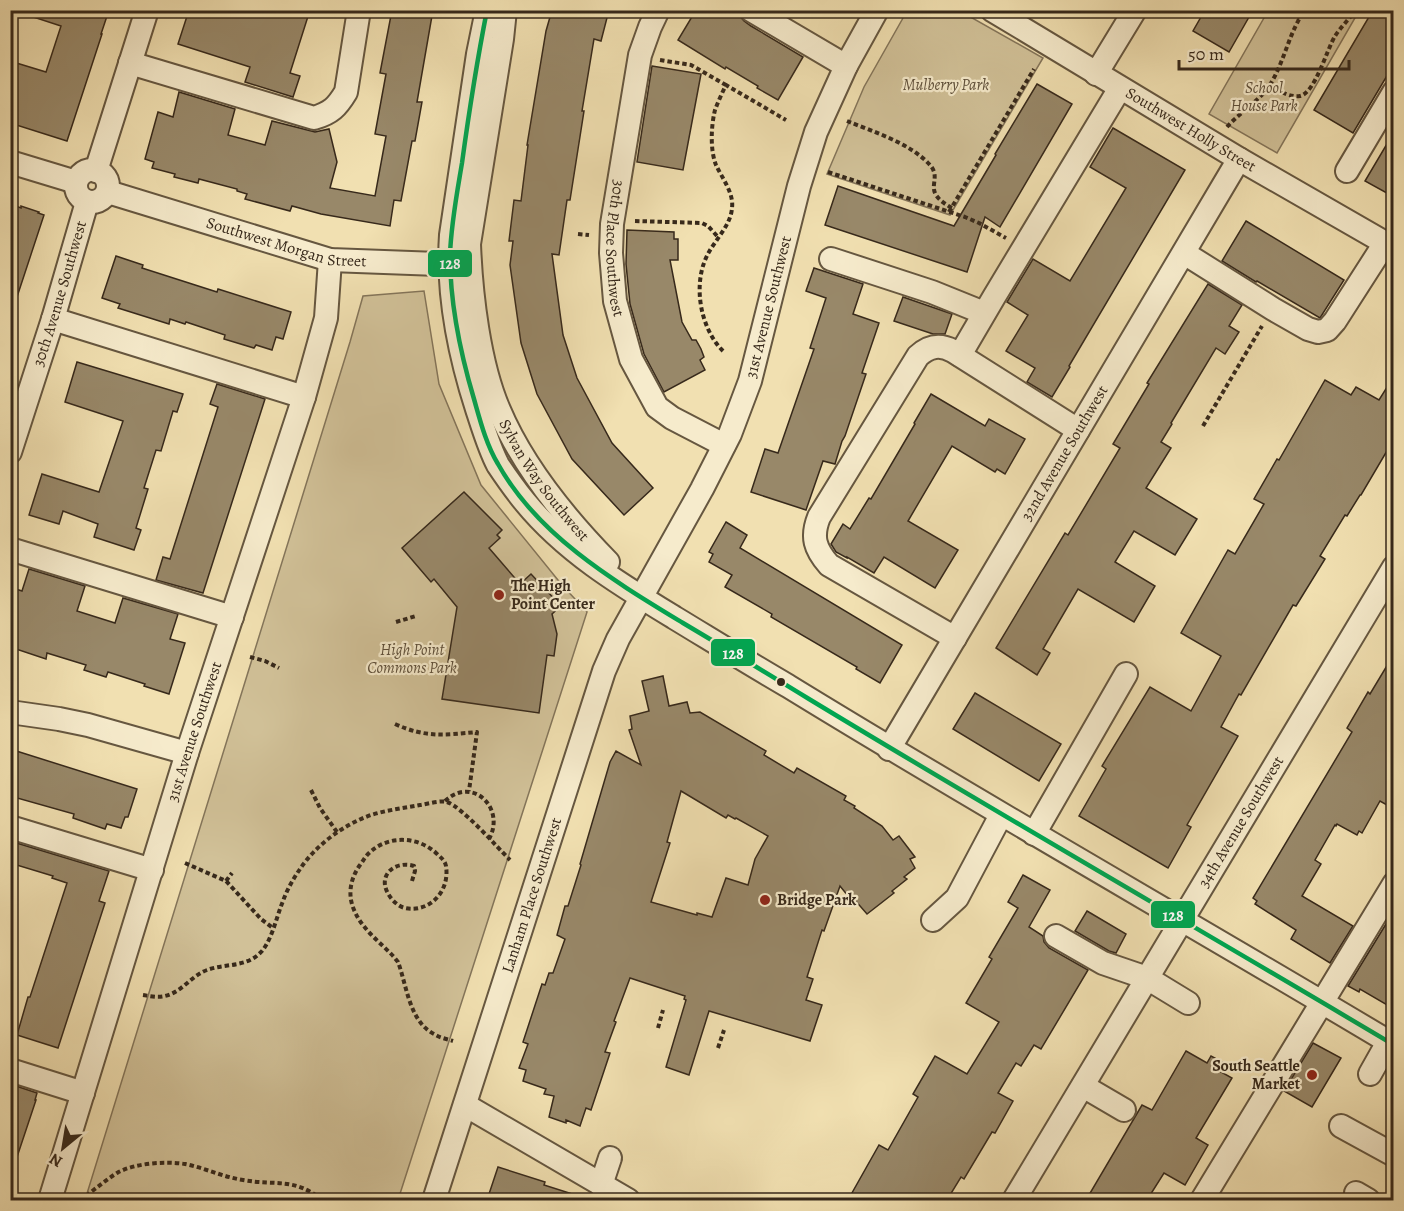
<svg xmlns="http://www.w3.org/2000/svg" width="1404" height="1211" viewBox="0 0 1404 1211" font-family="Alegreya,serif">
	<rect width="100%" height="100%" fill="#f1e0b1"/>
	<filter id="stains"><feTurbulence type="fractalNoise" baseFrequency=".00333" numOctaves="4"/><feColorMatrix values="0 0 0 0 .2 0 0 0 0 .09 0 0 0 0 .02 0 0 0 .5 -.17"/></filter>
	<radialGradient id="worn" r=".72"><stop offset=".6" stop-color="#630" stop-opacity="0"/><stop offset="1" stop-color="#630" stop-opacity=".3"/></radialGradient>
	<g fill="#d1c198" stroke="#84755a" stroke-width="1.5">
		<polygon points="907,11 960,11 1043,58 950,215 827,174 864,87"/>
		<polygon points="1268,11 1359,11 1277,153 1209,114"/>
		<polygon points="424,291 439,384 481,485 562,585 587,612 398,1200 85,1200 350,342 363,296"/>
	</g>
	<g fill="#988869" stroke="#37291b" stroke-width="1.5" fill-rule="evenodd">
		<polygon points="24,10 109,10 101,34 102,34 67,141 10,123 10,61 46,72 61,26 24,14"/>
		<polygon points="189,10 211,10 229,16 230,10 310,10 290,73 300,76 293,97 245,82 250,67 178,44"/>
		<polygon points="392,10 433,10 417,102 422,102 415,141 412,141 401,201 394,200 390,226 321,214 292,206 290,211 245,199 247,194 237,191 237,189 199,179 198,183 174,177 175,174 152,168 154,162 145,159 158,112 173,117 179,92 235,109 228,135 265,145 272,121 315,132 329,129 337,162 330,188 375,196 386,136 375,134 386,74 380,73"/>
		<polygon points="552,10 609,10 601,41 594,39 582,111 584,111 570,200 567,200 559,255 552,254 563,335 577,378 612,443 653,488 624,515 572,459 537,394 521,343 510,265 513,241 509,241 514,200 521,201 528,145 527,145 546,31"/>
		<polygon points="696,10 731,10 739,15 744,21 751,26 803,57 778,100 757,88 758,86 726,67 725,69 678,40"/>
		<polygon points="1205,10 1253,10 1229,52 1193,31"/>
		<polygon points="1373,10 1394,10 1394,64 1353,133 1314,110"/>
		<polygon points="652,66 701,74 683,170 637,162"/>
		<polygon points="1037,84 1072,104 1000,227 985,217 967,272 825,225 838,186 954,226 996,155 995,154"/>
		<polygon points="1113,128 1185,170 1069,366 1070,367 1052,397 1027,382 1035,368 1006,351 1028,315 1007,302 1033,259 1070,281 1126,188 1090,167"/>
		<polygon points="1394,132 1394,197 1365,181"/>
		<polygon points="10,204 21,208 21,206 39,212 38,213 44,215 14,306 10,306"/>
		<polygon points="1246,221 1344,280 1320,318 1257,281 1256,282 1222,261"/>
		<polygon points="627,230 674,232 674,239 678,239 678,260 670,260 682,322 692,340 696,340 701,349 704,357 700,360 705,370 664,392 644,354 630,304 626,264"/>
		<polygon points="116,256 143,265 142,268 217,292 218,289 291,312 283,339 276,337 272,350 256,345 254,348 224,339 225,335 186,322 185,324 170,319 169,324 118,308 120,304 102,298"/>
		<polygon points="814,268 863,284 853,314 879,323 862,373 866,374 845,436 842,441 835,464 823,461 806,510 751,492 765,449 778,453 814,349 810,348 826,298 806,291"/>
		<polygon points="1208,284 1242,305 1229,326 1239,332 1225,354 1216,348 1171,423 1172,424 1161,442 1171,448 1146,488 1197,519 1175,555 1134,531 1115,562 1155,586 1134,622 1078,589 1043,649 1050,653 1037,675 996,648 1065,533 1068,535 1120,448 1113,444 1149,384 1147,383"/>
		<polygon points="903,297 952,314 945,334 933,334 894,321"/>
		<polygon points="77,362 183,394 177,412 173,411 161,451 156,450 144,488 148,489 136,528 141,530 134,550 94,537 98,524 63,511 59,524 29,515 42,474 99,492 123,421 65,402"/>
		<polygon points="1394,376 1394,439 1361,495 1360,495 1347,516 1345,515 1320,556 1325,559 1296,606 1293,605 1241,695 1239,694 1221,727 1238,736 1187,825 1191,827 1168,868 1079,816 1106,769 1102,766 1150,687 1191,711 1221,656 1181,633 1228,550 1235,554 1264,504 1254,499 1277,459 1279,460 1325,380 1351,395 1356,387 1379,400"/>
		<polygon points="217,384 265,399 203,593 156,580 163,557 170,559 218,407 210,404"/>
		<polygon points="931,394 985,426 989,419 1025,439 1005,474 997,469 995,472 952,446 908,521 958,550 935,588 884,557 874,573 847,557 847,558 836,552 831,544 843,524 850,529 869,498 871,499 915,424 914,423"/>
		<polygon points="464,492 502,530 497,535 500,538 489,548 520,584 531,574 561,606 552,614 557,634 554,656 547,655 539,713 442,699 457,607 434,579 431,582 402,548"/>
		<polygon points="726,522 747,535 740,548 902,645 880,683 856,669 857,667 771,617 772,614 725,587 732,575 709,562 713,554 709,552"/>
		<polygon points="29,569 85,586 77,611 115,623 123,598 178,614 170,639 185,643 169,694 144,686 145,684 108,672 106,677 84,670 86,665 47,653 46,659 10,647 10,587 22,591"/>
		<polygon points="1394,654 1394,809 1380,801 1362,833 1359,831 1357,835 1337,824 1336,826 1335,825 1315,860 1321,864 1302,896 1353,926 1330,963 1291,939 1296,930 1255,904 1257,901 1253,898 1352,732 1347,728 1368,692 1370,694"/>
		<path d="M663 676 669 706 687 702 690 713 700 712 766 751 764 755 794 773 797 768 846 796 844 800 855 806 854 808 882 826 893 840 899 836 915 857 910 859 915 868 904 877 907 879 892 891 894 893 867 914 854 899 852 901 840 886 824 931 822 930 807 977 813 979 806 1000 822 1005 810 1041 709 1011 689 1075 666 1067 686 1000 684 999 685 996 630 978 614 1021 616 1022 605 1052 610 1053 591 1110 586 1108 580 1126 566 1120V1123L549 1117 554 1096 544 1094 546 1089 523 1081 526 1070 519 1068 528 1044 523 1042 542 984 545 985 549 973H553L565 939 557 935 565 906H568L581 865 580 864 610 762 616 751 641 765 629 730 632 729 630 716 649 711 642 681ZM681 791 726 818 728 815 735 819 736 818 768 836 755 859 748 885 726 878 712 917 697 913V915L651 902 670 843 667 842Z"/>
		<polygon points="975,693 1061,744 1039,781 953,729"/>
		<polygon points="10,749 137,789 128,817 125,817 121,828 107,824 105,829 73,818 74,814 10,796"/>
		<polygon points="10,841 109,871 99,901 105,903 58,1048 17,1035 28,997 30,997 67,883 52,878 53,876 10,863"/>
		<polygon points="1023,875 1050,890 1029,927 1043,936 1044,942 1049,948 1088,970 1041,1049 1034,1045 1021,1066 1016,1063 998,1093 1013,1101 995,1133 992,1132 964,1179 961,1177 947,1200 848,1200 879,1145 888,1150 918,1097 913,1094 935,1056 967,1074 999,1022 966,1003 992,959 989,957 1018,908 1008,902"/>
		<polygon points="1087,911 1126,934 1116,953 1109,951 1075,931"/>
		<polygon points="1394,911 1394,1009 1360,989 1359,992 1348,986"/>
		<polygon points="1313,1043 1341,1058 1312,1107 1284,1091"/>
		<polygon points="1186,1051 1207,1063 1211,1056 1226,1064 1221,1072 1232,1078 1196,1138 1208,1145 1185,1185 1164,1173 1147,1200 1086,1200 1142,1105 1152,1110"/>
		<polygon points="10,1084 37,1093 35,1100 36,1100 14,1166 10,1166"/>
		<polygon points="498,1167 545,1182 544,1185 582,1197 582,1200 487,1200"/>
	</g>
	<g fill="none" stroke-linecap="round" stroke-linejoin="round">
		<g stroke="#665740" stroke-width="26">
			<g id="minor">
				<path d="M487 10 478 54 451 235C447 294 459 353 477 409 483 427 489 448 498 465 506 477 516 491 525 502 566 552 621 585 675 618 713 641 750 664 788 686 988 809 1192 924 1394 1045"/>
				<path id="s1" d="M505 10 502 39 469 244C471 295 479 364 499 410 523 467 565 518 608 562"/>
				<path id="s2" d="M658 10 650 27 640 55 612 224 611 253 615 301 631 359 657 407 672 418 724 445"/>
				<polyline points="751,10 846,66"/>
				<path id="s3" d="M992 10 1239 159 1394 248"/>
				<path d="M130 63 314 118C331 113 337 107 346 92L359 10"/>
				<polyline points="1096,74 1135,10"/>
				<polyline points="10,162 76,182"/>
				<circle cx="92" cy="186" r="16"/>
				<polyline points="96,171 147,10"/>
				<polyline points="1347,171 1394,92"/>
				<path id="s4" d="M108 192 330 260 465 265"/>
				<polyline points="1184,253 1273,309 1308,329 1318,332 1327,330 1335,321 1385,243"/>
				<polyline points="831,259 932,292 984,313"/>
				<polyline points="53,319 304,397"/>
				<polyline points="960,355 994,297 1120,88"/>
				<path id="s5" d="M10 452 53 319 87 202"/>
				<polyline points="10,549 232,617"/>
				<path d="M955 638 829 565C815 549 811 537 819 517L918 356C929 346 940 344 953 351L1078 430"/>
				<polyline points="10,712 59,719 88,725 187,753"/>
				<path id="s6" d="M889 749 1239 159"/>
				<polyline points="10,827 152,870"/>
				<polyline points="1034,834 1126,674"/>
				<polyline points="933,920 957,898 1001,815"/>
				<polyline points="1056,936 1103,963 1147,978 1188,1003"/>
				<polyline points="10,1070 83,1093"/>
				<polyline points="1370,1074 1388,1042"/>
				<polyline points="1083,1086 1124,1110"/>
				<polyline points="465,1105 628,1200"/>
				<polyline points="1341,1126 1394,1155"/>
				<polyline points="601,1185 610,1158"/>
				<polyline points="1356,1193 1368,1200"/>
				<path id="s7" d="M50 1200 187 753 304 397 326 318 330 260"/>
				<path id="s8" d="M434 1200 604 671 618 639 702 489 730 434 750 381 799 186 816 132 846 66 877 10"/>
				<path id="s9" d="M1014 1200 1394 567"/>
				<polyline points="1202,1200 1394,884"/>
			</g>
		</g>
		<g stroke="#37291b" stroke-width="4" stroke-dasharray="4.5 3" stroke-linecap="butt">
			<polyline points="1285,10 1299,19"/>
			<polyline points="660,60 691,65 726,85"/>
			<path d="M1269 85C1278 90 1290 98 1300 96 1315 93 1327 49 1335 36 1341 27 1349 19 1356 10"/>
			<path d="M847 121C874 132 910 143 930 165 944 181 919 190 952 208"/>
			<path d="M1227 127C1241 111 1260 101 1271 83 1285 60 1289 32 1305 10"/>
			<polyline points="828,172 965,217 979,223 1006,238"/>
			<polyline points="949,212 1034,69"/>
			<polyline points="635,221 702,223 708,226 718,237"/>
			<polyline points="578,234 589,235"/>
			<path d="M723 351C699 327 692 281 709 252 717 238 731 224 732 208 734 193 722 178 716 165 710 150 711 126 715 110 718 102 722 93 726 85L786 120"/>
			<polyline points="1203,426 1262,326"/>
			<polyline points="396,622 416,616"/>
			<polyline points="250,657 265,661 279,668"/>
			<path d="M395 724C426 738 444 735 477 732L469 791"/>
			<polyline points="311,790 320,808 337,832"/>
			<path d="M445 801C473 775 506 809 489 839"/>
			<polyline points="185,863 226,881 261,919 273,928"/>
			<polyline points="226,881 232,873"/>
			<path d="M412 881 415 871 414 866C403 862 387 867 385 880 383 891 395 906 405 908 430 913 450 891 446 866 445 860 440 857 435 852 416 836 387 835 368 854 365 857 363 861 360 865 350 879 347 896 355 912 363 930 381 943 394 957L398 962C407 986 409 1021 434 1034 440 1038 447 1039 453 1041"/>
			<path d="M143 995C150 996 158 998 165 996 182 992 191 976 207 970 226 963 247 968 262 951 273 937 276 918 283 901 287 890 293 879 300 869 316 845 343 825 371 815 387 810 404 808 420 805 428 804 440 800 447 802 462 807 497 847 510 860"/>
			<polyline points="658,1028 663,1010"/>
			<polyline points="718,1048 724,1030"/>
			<path d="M80 1200C92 1192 104 1181 117 1173 134 1163 166 1161 185 1164 205 1168 223 1177 243 1180 276 1186 294 1177 322 1200"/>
		</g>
		<use href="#minor" stroke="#f6ebcc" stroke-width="22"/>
		<g stroke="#f6ebcc" stroke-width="9">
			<path id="bus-1" d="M487 10C477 61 469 112 462 163 457 193 451 224 450 255 450 304 460 352 474 399 480 420 486 444 498 464 538 536 614 581 683 623 725 648 767 673 809 699 1002 816 1199 929 1394 1045"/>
		</g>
		<use href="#bus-1" stroke="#00a651" stroke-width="4.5"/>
	</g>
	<g fill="#8f2418" stroke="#f6ebcc" stroke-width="2">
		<circle cx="499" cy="595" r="6"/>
		<circle cx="765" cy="900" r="6"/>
		<circle cx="1312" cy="1075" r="6"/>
	</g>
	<circle fill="#37291b" stroke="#f6ebcc" stroke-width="2" cx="781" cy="682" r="5"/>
	<g text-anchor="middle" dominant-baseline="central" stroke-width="4.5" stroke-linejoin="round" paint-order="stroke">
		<g font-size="16" font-style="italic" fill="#5e4f3a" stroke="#f6ebcc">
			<text x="946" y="85">Mulberry Park</text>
			<text x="1264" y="88">School<tspan x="1264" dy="18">House Park</tspan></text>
			<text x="412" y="650">High Point<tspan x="412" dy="18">Commons Park</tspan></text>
		</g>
		<g font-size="16" fill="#37291b" stroke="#f6ebcc">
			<text stroke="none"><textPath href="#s3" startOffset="232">Southwest Holly Street</textPath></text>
			<text stroke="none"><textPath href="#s4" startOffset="186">Southwest Morgan Street</textPath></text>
			<text stroke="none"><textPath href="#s2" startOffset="244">30th Place Southwest</textPath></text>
			<text stroke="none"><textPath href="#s5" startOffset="166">30th Avenue Southwest</textPath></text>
			<text stroke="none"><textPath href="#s8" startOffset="957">31st Avenue Southwest</textPath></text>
			<text stroke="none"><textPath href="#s6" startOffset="344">32nd Avenue Southwest</textPath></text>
			<text stroke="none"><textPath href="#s1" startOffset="490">Sylvan Way Southwest</textPath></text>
			<text stroke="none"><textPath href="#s7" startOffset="490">31st Avenue Southwest</textPath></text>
			<text stroke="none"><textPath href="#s9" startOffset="441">34th Avenue Southwest</textPath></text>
			<text stroke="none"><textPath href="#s8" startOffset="320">Lanham Place Southwest</textPath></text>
		</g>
		<g font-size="16" font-weight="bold" fill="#37291b" stroke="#f6ebcc" text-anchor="start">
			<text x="511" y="586">The High<tspan x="511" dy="18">Point Center</tspan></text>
			<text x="777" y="900">Bridge Park</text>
			<text x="1300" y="1066" text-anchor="end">South Seattle<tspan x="1300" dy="18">Market</tspan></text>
		</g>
	</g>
	<g stroke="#f6ebcc" stroke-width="2">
		<rect x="427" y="249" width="46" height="29" rx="6" fill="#00a651"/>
		<rect x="710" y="638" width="46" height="29" rx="6" fill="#00a651"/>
		<rect x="1150" y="900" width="46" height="29" rx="6" fill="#00a651"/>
	</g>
	<g font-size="16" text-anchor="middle" font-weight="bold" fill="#fff">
		<text x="450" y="269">128</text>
		<text x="733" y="659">128</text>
		<text x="1173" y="921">128</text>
	</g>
	<rect width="1404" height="1211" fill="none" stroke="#f1e0b1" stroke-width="36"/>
	<rect x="12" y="12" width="1380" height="1187" fill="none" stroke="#37291b" stroke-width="3"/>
	<rect x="18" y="18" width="1368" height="1175" fill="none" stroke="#37291b" stroke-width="1.5"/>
	<g transform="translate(63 1148) rotate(210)" stroke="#f6ebcc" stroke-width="4.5" paint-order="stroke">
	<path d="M0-4.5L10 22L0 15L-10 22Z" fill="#37291b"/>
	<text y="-9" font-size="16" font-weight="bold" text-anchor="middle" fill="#37291b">N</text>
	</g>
	<path d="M1179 60v9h170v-9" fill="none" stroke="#37291b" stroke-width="3"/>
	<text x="1188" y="60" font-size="18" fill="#37291b" stroke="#f6ebcc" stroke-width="4.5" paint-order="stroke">50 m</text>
	<rect width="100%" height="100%" filter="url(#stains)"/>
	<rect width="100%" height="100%" fill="url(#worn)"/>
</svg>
